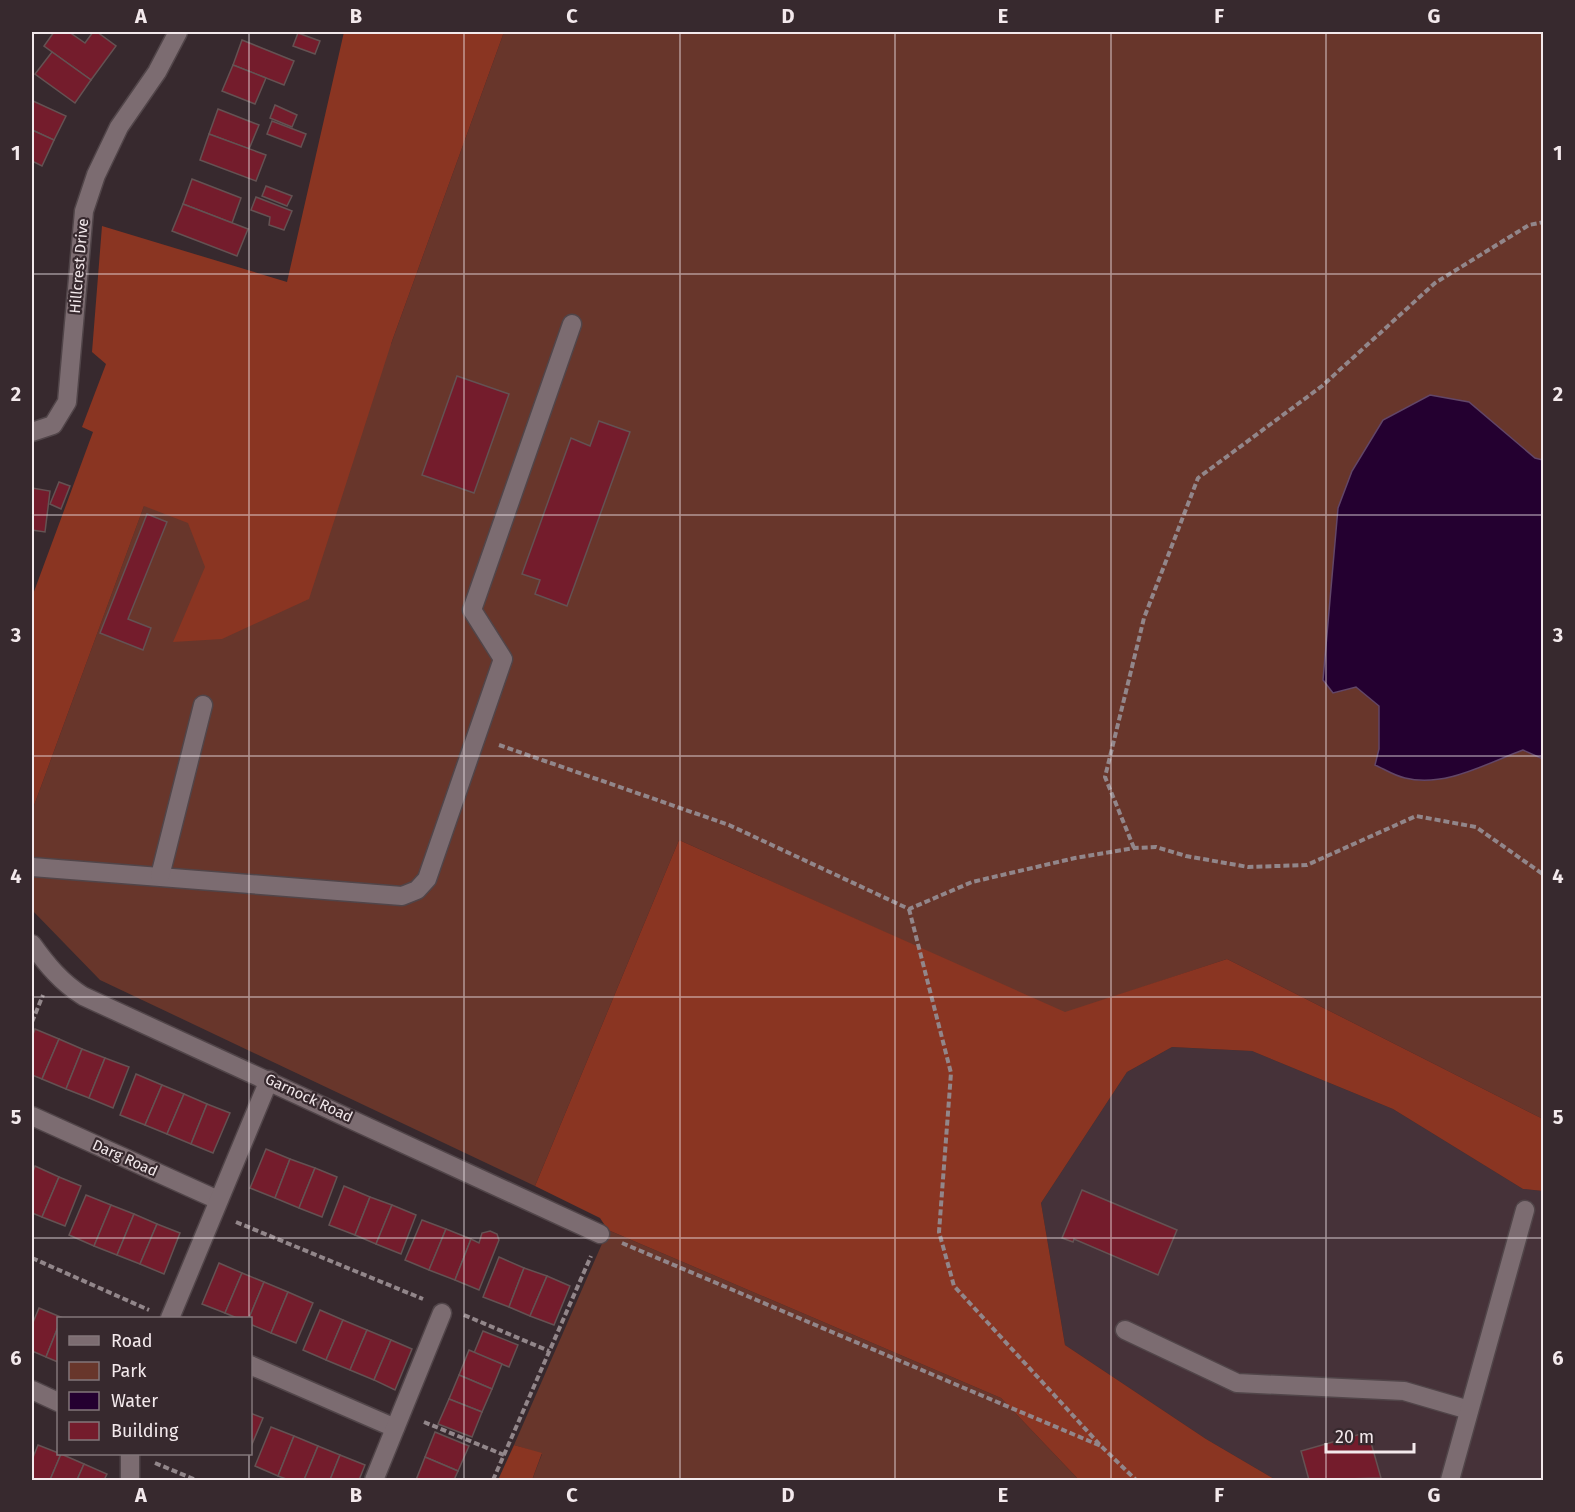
<svg xmlns="http://www.w3.org/2000/svg" width="1575" height="1512" viewBox="0 0 1575 1512" font-family="'Fira Sans',sans-serif">
	<rect width="100%" height="100%" fill="#37292e"/>
	<polygon fill="#463239" points="1172,1047 1252,1051 1393,1109 1523,1189 1543,1191 1543,1480 1276,1480 1206,1439 1065,1345 1041,1203 1127,1072"/>
	<g fill="#68362b">
		<polygon points="504,32 1543,32 1543,1119 1227,959 1065,1013 679,840 535,1186 100,980 32,910 32,811 225,285 391,344"/>
		<polygon points="608,1230 1001,1398 1079,1480 532,1480 542,1454 514,1445"/>
	</g>
	<g fill="#8a3522">
		<polygon points="344,32 504,32 391,344 309,599 222,639 173,642 205,567 188,523 144,506 32,811 32,597 93,432 82,427 106,364 92,352 102,226 287,282"/>
		<polygon points="679,840 1065,1012 1227,959 1543,1119 1543,1191 1523,1189 1393,1109 1252,1051 1172,1047 1127,1072 1041,1203 1065,1345 1206,1439 1276,1480 1079,1480 1001,1398 608,1230 600,1218 535,1186"/>
		<polygon points="514,1445 542,1453 532,1480 498,1480"/>
	</g>
	<path fill="#240030" stroke="#624668" stroke-width="1.5" d="M1430 395 1469 402 1535 458 1543 460V759L1523 750C1487 763 1445 788 1405 778 1395 776 1384 769 1375 765L1379 749V706L1356 687 1333 693 1323 680 1338 508 1352 471 1383 420Z"/>
	<g fill="#741c2c" stroke="#645253" stroke-width="1.5">
		<polygon points="54,32 69,32 85,43 93,32 97,32 116,46 91,80 44,46"/>
		<polygon points="298,33 320,41 315,54 293,46"/>
		<polygon points="242,40 294,61 284,85 233,65"/>
		<polygon points="52,52 91,80 75,103 35,74"/>
		<polygon points="233,65 266,78 255,104 222,91"/>
		<polygon points="33,101 66,116 54,140 32,130"/>
		<polygon points="275,105 297,115 292,127 270,118"/>
		<polygon points="218,109 259,125 249,149 209,134"/>
		<polygon points="272,121 306,134 301,147 267,134"/>
		<polygon points="32,130 54,140 42,166 32,161"/>
		<polygon points="209,134 266,155 256,181 200,160"/>
		<polygon points="192,179 241,198 232,223 183,204"/>
		<polygon points="266,186 292,196 287,206 262,196"/>
		<polygon points="256,197 292,211 284,230 269,225 270,217 251,210"/>
		<polygon points="183,204 248,229 237,256 172,231"/>
		<polygon points="457,376 509,394 474,493 422,475"/>
		<polygon points="599,421 630,432 567,606 535,594 540,580 522,574 571,438 590,446"/>
		<polygon points="59,482 70,486 61,509 50,504"/>
		<polygon points="32,488 50,491 45,532 32,530"/>
		<polygon points="147,514 167,522 128,619 151,628 143,650 100,633"/>
		<polygon points="35,1029 59,1039 42,1079 32,1075 32,1037"/>
		<polygon points="59,1039 82,1049 66,1089 42,1079"/>
		<polygon points="82,1049 105,1058 89,1098 66,1089"/>
		<polygon points="105,1058 129,1067 113,1108 89,1098"/>
		<polygon points="136,1074 162,1085 145,1125 120,1115"/>
		<polygon points="162,1085 184,1094 167,1134 145,1125"/>
		<polygon points="184,1094 207,1104 191,1144 167,1134"/>
		<polygon points="207,1104 230,1113 213,1153 191,1144"/>
		<polygon points="266,1149 290,1159 275,1198 250,1188"/>
		<polygon points="290,1159 315,1168 299,1208 275,1198"/>
		<polygon points="35,1166 59,1177 42,1217 32,1213 32,1174"/>
		<polygon points="315,1168 337,1177 322,1217 299,1208"/>
		<polygon points="59,1177 81,1186 65,1226 42,1217"/>
		<polygon points="344,1186 370,1197 355,1235 329,1225"/>
		<polygon points="1082,1190 1177,1230 1158,1275 1074,1239 1073,1242 1062,1238"/>
		<polygon points="86,1195 111,1205 94,1246 69,1235"/>
		<polygon points="370,1197 392,1205 376,1244 355,1235"/>
		<polygon points="111,1205 134,1214 117,1255 94,1246"/>
		<polygon points="392,1205 416,1215 401,1254 376,1244"/>
		<polygon points="134,1214 157,1224 140,1264 117,1255"/>
		<polygon points="422,1220 446,1229 429,1270 405,1260"/>
		<polygon points="157,1224 180,1233 164,1274 140,1264"/>
		<polygon points="446,1229 471,1239 455,1280 429,1270"/>
		<polygon points="490,1231 497,1234 499,1240 479,1290 455,1280 471,1239 479,1243 482,1233"/>
		<polygon points="499,1257 524,1268 509,1307 483,1297"/>
		<polygon points="219,1263 242,1273 225,1313 202,1304"/>
		<polygon points="524,1268 547,1276 530,1316 509,1307"/>
		<polygon points="242,1273 264,1282 249,1318 237,1318 225,1313"/>
		<polygon points="547,1276 570,1286 554,1325 530,1316"/>
		<polygon points="264,1282 288,1292 271,1333 250,1324 249,1318"/>
		<polygon points="288,1292 313,1303 296,1343 271,1333"/>
		<polygon points="39,1308 63,1318 58,1318 58,1327 46,1357 32,1351 32,1325"/>
		<polygon points="320,1310 343,1320 326,1360 303,1350"/>
		<polygon points="343,1320 367,1330 350,1370 326,1360"/>
		<polygon points="58,1327 58,1362 46,1357"/>
		<polygon points="367,1330 391,1340 374,1380 350,1370"/>
		<polygon points="483,1331 518,1345 509,1367 474,1353"/>
		<polygon points="391,1340 412,1349 395,1390 374,1380"/>
		<polygon points="469,1350 502,1364 492,1389 459,1375"/>
		<polygon points="459,1375 492,1389 482,1412 449,1399"/>
		<polygon points="449,1399 482,1412 472,1437 438,1424"/>
		<polygon points="250,1413 263,1418 250,1449"/>
		<polygon points="271,1427 294,1436 278,1476 255,1466"/>
		<polygon points="435,1432 469,1446 458,1471 425,1457"/>
		<polygon points="1368,1432 1381,1478 1309,1480 1301,1451"/>
		<polygon points="294,1436 318,1446 304,1480 289,1480 278,1476"/>
		<polygon points="38,1445 61,1454 50,1480 32,1480 32,1460"/>
		<polygon points="318,1446 340,1455 330,1480 304,1480"/>
		<polygon points="61,1454 84,1464 77,1480 50,1480"/>
		<polygon points="340,1455 365,1465 359,1480 330,1480"/>
		<polygon points="425,1457 458,1471 454,1480 416,1480"/>
		<polygon points="84,1464 107,1474 104,1480 77,1480"/>
	</g>
	<g fill="none" stroke-linecap="round" stroke-linejoin="round">
		<g stroke="#514549" stroke-width="21">
			<g id="minor">
				<polyline points="32,432 53,425 67,402 84,211 96,175 119,127 157,72 178,32"/>
				<polyline points="32,867 402,896 417,890 427,879 503,659 472,610 572,324"/>
				<polyline points="160,876 203,705"/>
				<path d="M32 944C47 965 61 982 83 996L600 1234"/>
				<polyline points="32,1116 218,1200"/>
				<polyline points="170,1318 269,1080"/>
				<polyline points="1125,1330 1237,1383 1404,1391 1469,1410"/>
				<polyline points="250,1365 395,1428"/>
				<polyline points="32,1390 58,1402"/>
				<polyline points="130,1480 130,1454"/>
				<polyline points="374,1480 442,1313"/>
				<polyline points="1450,1480 1525,1210"/>
			</g>
		</g>
		<g stroke="#92868a" stroke-width="4" stroke-dasharray="6 3" stroke-linecap="butt">
			<polyline points="499,745 729,825 909,909 972,882 1075,858 1134,848 1156,847 1186,856 1248,867 1307,865 1416,816 1476,827 1544,875"/>
			<polyline points="1134,848 1105,777 1144,618 1198,478 1322,386 1435,283 1529,225 1544,222"/>
			<polyline points="909,909 951,1073 939,1232 954,1286 1101,1446 1136,1480"/>
			<polyline points="32,1022 43,995"/>
			<polyline points="236,1222 423,1299"/>
			<polyline points="622,1243 1101,1446"/>
			<polyline points="32,1258 149,1310"/>
			<polyline points="464,1315 549,1351"/>
			<polyline points="424,1422 504,1455"/>
			<polyline points="155,1463 196,1480"/>
			<polyline points="493,1480 591,1256"/>
		</g>
		<use href="#minor" stroke="#7c6c71" stroke-width="18"/>
	</g>
	<path fill="none" stroke="#f3e9ec" stroke-width="1.5" stroke-opacity="0.55" d="M249 32V1318M464 32V1480M680 32V1480M895 32V1480M1111 32V1480M1326 32V1480M32 274H1544M32 515H1544M32 756H1544M32 997H1544M32 1238H1544M249 1454V1480"/>
	<g text-anchor="middle" dominant-baseline="central" stroke-width="4.5" stroke-linejoin="round" paint-order="stroke">
		<g font-size="15" fill="#f3e9ec" stroke="#37292e">
			<text transform="translate(79 266) rotate(-85)">Hillcrest Drive</text>
			<text transform="translate(309 1098) rotate(25)">Garnock Road</text>
			<text transform="translate(125 1158) rotate(24)">Darg Road</text>
		</g>
	</g>
	<rect width="1575" height="1512" fill="none" stroke="#37292e" stroke-width="66"/>
	<rect x="57" y="1317" width="195" height="138" fill="#37292e" stroke="#82767a" stroke-width="1.5"/>
	<rect x="69" y="1336" width="30" height="9" fill="#7c6c71" stroke="#82767a" stroke-width="1.5"/>
	<text x="111" y="1347" font-size="18" fill="#f3e9ec">Road</text>
	<rect x="69" y="1362" width="30" height="18" fill="#68362b" stroke="#82767a" stroke-width="1.5"/>
	<text x="111" y="1377" font-size="18" fill="#f3e9ec">Park</text>
	<rect x="69" y="1392" width="30" height="18" fill="#240030" stroke="#82767a" stroke-width="1.5"/>
	<text x="111" y="1407" font-size="18" fill="#f3e9ec">Water</text>
	<rect x="69" y="1422" width="30" height="18" fill="#741c2c" stroke="#82767a" stroke-width="1.5"/>
	<text x="111" y="1437" font-size="18" fill="#f3e9ec">Building</text>
	<path d="M1326 1443v9h88v-9" fill="none" stroke="#f3e9ec" stroke-width="3"/>
	<text x="1335" y="1443" font-size="18" fill="#f3e9ec" stroke="#37292e" stroke-width="4.5" paint-order="stroke">20 m</text>
	<rect x="33" y="33" width="1509" height="1446" fill="none" stroke="#f3e9ec" stroke-width="2"/>
	<g font-size="20" text-anchor="middle" font-weight="bold" fill="#f3e9ec">
		<text x="141" y="23">A</text>
		<text x="356" y="23">B</text>
		<text x="572" y="23">C</text>
		<text x="788" y="23">D</text>
		<text x="1003" y="23">E</text>
		<text x="1219" y="23">F</text>
		<text x="1434" y="23">G</text>
		<text x="16" y="160">1</text>
		<text x="1558" y="160">1</text>
		<text x="16" y="401">2</text>
		<text x="1558" y="401">2</text>
		<text x="16" y="642">3</text>
		<text x="1558" y="642">3</text>
		<text x="16" y="883">4</text>
		<text x="1558" y="883">4</text>
		<text x="16" y="1124">5</text>
		<text x="1558" y="1124">5</text>
		<text x="16" y="1365">6</text>
		<text x="1558" y="1365">6</text>
		<text x="141" y="1502">A</text>
		<text x="356" y="1502">B</text>
		<text x="572" y="1502">C</text>
		<text x="788" y="1502">D</text>
		<text x="1003" y="1502">E</text>
		<text x="1219" y="1502">F</text>
		<text x="1434" y="1502">G</text>
	</g>
</svg>
